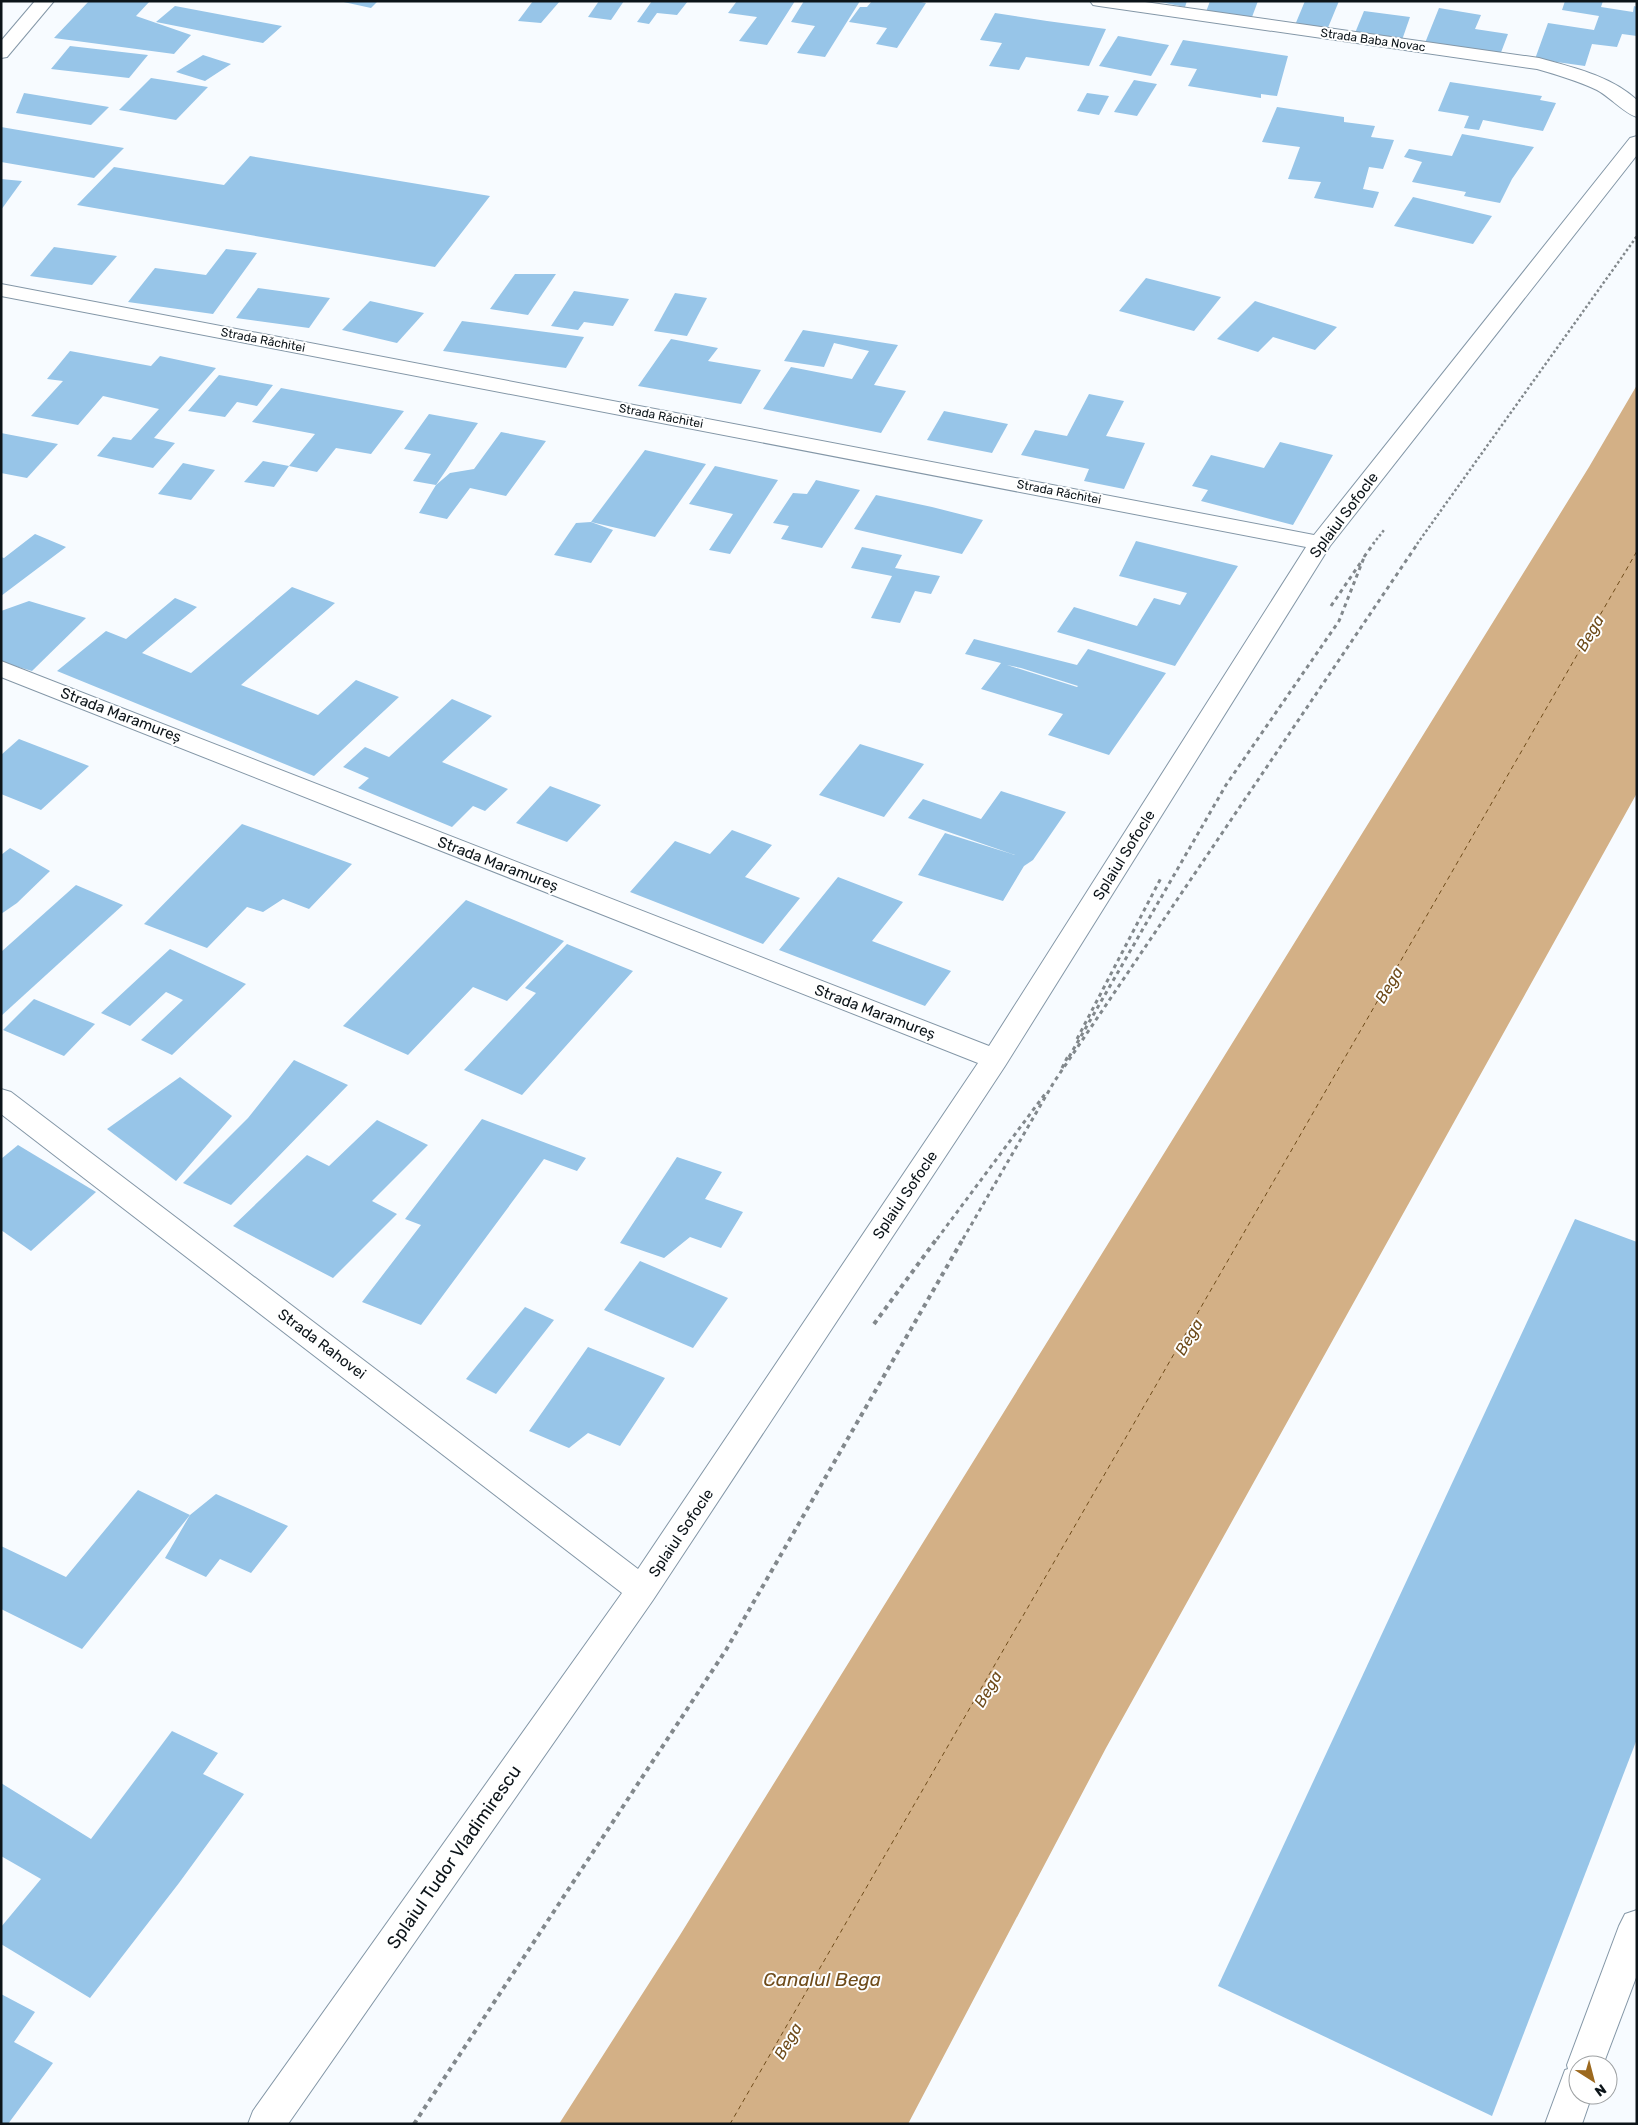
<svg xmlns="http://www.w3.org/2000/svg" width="1638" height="2125" viewBox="0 0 1638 2125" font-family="Rubik,sans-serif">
	<rect width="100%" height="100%" fill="#f7fbff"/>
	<polygon fill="#d3b086" points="1637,385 1637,793 1106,1748 908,2124 559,2124 680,1935 1589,467"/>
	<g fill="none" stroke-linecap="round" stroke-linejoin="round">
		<polyline stroke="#6e4b1a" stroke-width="1" stroke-dasharray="4.5 4" stroke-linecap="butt" points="730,2124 1637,551"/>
	</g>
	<g fill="#97c5e8" fill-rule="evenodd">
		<polygon points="89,1 150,1 136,16 191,35 174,54 54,38"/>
		<polygon points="339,1 378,1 371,8"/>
		<polygon points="533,1 560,1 541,23 518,21"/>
		<polygon points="599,1 624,1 611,20 588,17"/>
		<polygon points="652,1 688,1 677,15 657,13 649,24 637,22"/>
		<polygon points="737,1 795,1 767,45 739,41 757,17 728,13"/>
		<polygon points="804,1 860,1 825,57 797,53 815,26 791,22"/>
		<polygon points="872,1 916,1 926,3 897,48 876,44 887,28 849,22 860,7 867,7"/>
		<polygon points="1155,1 1187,1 1185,7"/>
		<polygon points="1210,1 1258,1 1252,17 1206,12"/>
		<polygon points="1305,1 1339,1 1327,30 1295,25"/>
		<polygon points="1565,1 1603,1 1601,7 1633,12 1634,6 1637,7 1637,36 1622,34 1617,47 1592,44 1585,66 1535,59 1548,23 1594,30 1599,16 1562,10"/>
		<polygon points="175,6 282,26 263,43 156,22"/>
		<polygon points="1439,8 1481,15 1475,29 1508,34 1500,55 1425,43"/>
		<polygon points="1364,11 1410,17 1402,40 1355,33"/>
		<polygon points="995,13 1047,21 1106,29 1089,66 1026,57 1019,70 989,66 1002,43 980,40"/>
		<polygon points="1118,36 1169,45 1151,76 1099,66"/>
		<polygon points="1183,40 1288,56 1277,96 1261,94 1261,98 1188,86 1197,69 1170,65"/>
		<polygon points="70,46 148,55 129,78 51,69"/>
		<polygon points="203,55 231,64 205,81 176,72"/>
		<polygon points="151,78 208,87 176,120 119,110"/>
		<polygon points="1134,80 1157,84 1137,116 1114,112"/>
		<polygon points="1450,82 1542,96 1540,100 1556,103 1543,131 1483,120 1479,130 1464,128 1469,116 1438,111"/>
		<polygon points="24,93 109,107 91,125 16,113"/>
		<polygon points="1087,93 1109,96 1099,115 1077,111"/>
		<polygon points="1277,107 1344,117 1344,122 1375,126 1371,137 1394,140 1383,169 1369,167 1363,189 1379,192 1373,208 1314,198 1321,182 1288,179 1300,147 1262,142"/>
		<polygon points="1,127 124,148 94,178 1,162"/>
		<polygon points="1462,134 1534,147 1512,179 1500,203 1464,196 1466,192 1412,182 1422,162 1404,157 1409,149 1452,156"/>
		<polygon points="250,156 490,196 435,267 77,205 114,167 224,185"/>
		<polygon points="1,179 22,181 1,210"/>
		<polygon points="1413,197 1492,216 1473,244 1394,226"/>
		<polygon points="54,247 117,256 92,285 30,276"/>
		<polygon points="226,249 257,253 213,314 128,302 155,268 206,275"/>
		<polygon points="515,274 556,274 528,315 490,309"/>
		<polygon points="1146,278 1221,297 1194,331 1119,311"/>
		<polygon points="258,288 330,298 309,328 236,318"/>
		<polygon points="574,291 629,299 613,326 584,322 578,330 551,326"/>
		<polygon points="675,293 707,298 687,336 654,331"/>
		<polygon points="370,301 424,313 397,343 342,330"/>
		<polygon points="1255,301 1337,327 1315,350 1273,337 1258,352 1217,339"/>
		<polygon points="462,321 584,337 566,368 443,351"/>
		<polygon points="803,330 898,345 874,385 906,391 881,433 763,409 791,367 852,379 869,351 834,343 824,367 784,361"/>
		<polygon points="671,339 718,348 708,361 761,370 741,404 638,386"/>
		<polygon points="70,351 151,366 160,356 216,368 154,438 175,443 153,468 97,456 113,437 131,440 159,409 103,396 78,425 31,416 63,381 47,379"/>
		<polygon points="219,375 273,385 257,406 237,402 225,417 188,411"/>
		<polygon points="281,388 404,411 371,454 336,448 317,472 289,466 315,434 252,422"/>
		<polygon points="1089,394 1124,401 1106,436 1145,443 1124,489 1084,481 1089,469 1021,455 1035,430 1067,436"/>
		<polygon points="944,411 1008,424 992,453 927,440"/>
		<polygon points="429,414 478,423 436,485 413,481 431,454 404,449"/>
		<polygon points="501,432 546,441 506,496 470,488 447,519 419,513 436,485 450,473 474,469"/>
		<polygon points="1,433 58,444 27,478 1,473"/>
		<polygon points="1280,442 1333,455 1293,525 1201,501 1208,490 1192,486 1211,455 1264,468"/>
		<polygon points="645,450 706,464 655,537 591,522"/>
		<polygon points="263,461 289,466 274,487 244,482"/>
		<polygon points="183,463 215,470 191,500 158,494"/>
		<polygon points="715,466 778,480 730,554 709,550 733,514 689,504"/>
		<polygon points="816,480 860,490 822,548 781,539 789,526 773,523 793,493 807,494"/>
		<polygon points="876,495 932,507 983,520 962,554 854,529"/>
		<polygon points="591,522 613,530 591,563 554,555 576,523"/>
		<polygon points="35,534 66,547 1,596 1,557 4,558"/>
		<polygon points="1136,541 1238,566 1175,666 1057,632 1074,607 1137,626 1154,598 1180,605 1187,593 1119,576"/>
		<polygon points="862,547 902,555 895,568 940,576 931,594 915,591 900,623 871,618 892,576 851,568"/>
		<polygon points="292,587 335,603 241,685 318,715 356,680 399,697 314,776 57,671 106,631 126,639 175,598 197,607 142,653 191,673"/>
		<polygon points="29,601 86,618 32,671 1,662 1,611"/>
		<path d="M974 639 1077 665 1088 649 1166 673 1109 755 1048 735 1063 714 981 689 1001 663 965 654ZM1007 665 1021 668 1078 686 1077 687Z"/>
		<polygon points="452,699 492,716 442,762 508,789 485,811 473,806 452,827 358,788 369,778 343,767 365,747 389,757"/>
		<polygon points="19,739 89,766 41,810 1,794 1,755"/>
		<polygon points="860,744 924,764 884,817 819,795"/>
		<polygon points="550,786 601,805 567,842 516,823"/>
		<polygon points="1001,791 1066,812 1033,860 1024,866 1003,901 918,875 945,833 1015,855 908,818 923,799 981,819"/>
		<polygon points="242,824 352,864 309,909 283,899 263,912 247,907 207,948 144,924"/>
		<polygon points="732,830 772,845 745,877 800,898 763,944 630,892 675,841 710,854"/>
		<polygon points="10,848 50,871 17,903 1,914 1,855"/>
		<polygon points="838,877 903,902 872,941 951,971 925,1006 779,950"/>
		<polygon points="76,885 123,905 1,1016 1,952"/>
		<polygon points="466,900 564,941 507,1001 473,987 408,1055 343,1026"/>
		<polygon points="567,944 633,971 522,1095 464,1070 536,993 525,988"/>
		<polygon points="170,949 246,984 172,1055 141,1040 183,1000 166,992 130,1026 101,1013"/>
		<polygon points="34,999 95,1024 64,1056 3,1030"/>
		<polygon points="294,1060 348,1085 231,1205 183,1183 248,1118"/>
		<polygon points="180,1077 232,1116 176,1181 107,1129"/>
		<polygon points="482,1119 586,1158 577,1171 544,1159 421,1325 362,1302 421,1225 405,1219"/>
		<polygon points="377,1120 428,1145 372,1201 397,1214 333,1278 233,1226 307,1155 329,1166"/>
		<polygon points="18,1145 96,1192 31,1251 1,1230 1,1159"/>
		<polygon points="677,1157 722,1172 705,1199 743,1212 721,1248 690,1237 664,1258 620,1243"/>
		<polygon points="1575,1219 1637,1242 1637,1739 1492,2116 1218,1986"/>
		<polygon points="640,1261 728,1298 693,1348 604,1310"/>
		<polygon points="525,1307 554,1320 496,1394 466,1379"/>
		<polygon points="588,1347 665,1378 620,1446 588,1433 569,1448 529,1431"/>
		<polygon points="138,1490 190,1515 82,1649 1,1609 1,1546 66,1577"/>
		<polygon points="216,1494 288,1526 251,1573 220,1559 206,1577 165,1558 190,1515"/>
		<polygon points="172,1731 218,1753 203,1774 244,1794 179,1883 90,1998 1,1944 1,1927 41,1879 1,1856 1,1783 91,1839"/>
		<polygon points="1,1994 35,2012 14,2042 53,2063 8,2124 1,2124"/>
	</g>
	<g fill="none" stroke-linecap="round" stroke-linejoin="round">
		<g stroke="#8497a7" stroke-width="2">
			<polygon id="lane" points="1637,1910 1637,1975 1603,2065 1578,2065 1578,2095 1592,2095 1582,2124 1545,2124 1565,2070 1568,2069 1567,2065 1619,1926 1625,1914"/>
		</g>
		<g stroke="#8497a7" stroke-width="2">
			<g id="street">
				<path d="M1090 1H1138L1539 58C1572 67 1611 76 1637 100V117C1625 114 1610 97 1597 90 1578 81 1558 75 1537 69L1099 6 1093 5Z"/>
				<polygon points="1637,136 1637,155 1330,546 1005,1066 653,1600 288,2124 248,2124 253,2111 622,1593 1,1114 1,1089 11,1092 638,1569 978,1063 1,677 1,661 989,1046 1306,547 1,296 1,284 1314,535 1630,138"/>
			</g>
		</g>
		<g stroke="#8497a7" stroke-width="2">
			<polygon id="secondary" points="35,1 54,1 7,57 1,58 1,41"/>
		</g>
		<g stroke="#82888c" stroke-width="2.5" stroke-dasharray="2.5 2.5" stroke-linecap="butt">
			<polyline points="1373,544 1384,530"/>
			<polyline points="1417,544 1637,236"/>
		</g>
		<g stroke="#82888c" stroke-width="3" stroke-dasharray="4 4" stroke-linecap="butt">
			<polyline points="1364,557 1374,543"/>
			<polyline points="1331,606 1361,562"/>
			<polyline points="1077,1039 1162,876"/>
			<polyline points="1069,1057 1226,785 1339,621 1365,555"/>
			<polyline points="1062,1068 1068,1056"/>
			<polyline points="937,1239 1045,1094"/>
			<polyline points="963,1239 1054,1082 1418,543"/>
		</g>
		<g stroke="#82888c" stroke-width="4" stroke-dasharray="4.5 4.5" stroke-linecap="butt">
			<polyline points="874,1324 938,1237"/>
			<polyline points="414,2124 726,1650 964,1237"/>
		</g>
		<use href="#lane" fill="#fff" fill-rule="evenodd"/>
		<use href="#street" fill="#fff" fill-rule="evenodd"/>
		<use href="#secondary" fill="#fff" fill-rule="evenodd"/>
	</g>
	<g text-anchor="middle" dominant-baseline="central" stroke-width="4" stroke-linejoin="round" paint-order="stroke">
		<g font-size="12" fill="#0c1419" stroke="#fff">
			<text transform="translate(1373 40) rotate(8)">Strada Baba Novac</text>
			<text transform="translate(263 340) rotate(11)">Strada Răchitei</text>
			<text transform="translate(661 416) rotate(11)">Strada Răchitei</text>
			<text transform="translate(1059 492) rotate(11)">Strada Răchitei</text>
		</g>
		<g font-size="15" fill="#0c1419" stroke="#fff">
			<text transform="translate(1344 515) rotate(-53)">Splaiul Sofocle</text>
			<text transform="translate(121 715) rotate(21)">Strada Maramureș</text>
			<text transform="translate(1124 855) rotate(-58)">Splaiul Sofocle</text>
			<text transform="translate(498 864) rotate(21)">Strada Maramureș</text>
			<text transform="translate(875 1012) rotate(21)">Strada Maramureș</text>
			<text transform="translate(905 1195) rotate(-56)">Splaiul Sofocle</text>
			<text transform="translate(322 1344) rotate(37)">Strada Rahovei</text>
			<text transform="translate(681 1533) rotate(-56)">Splaiul Sofocle</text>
		</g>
		<g font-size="16" font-style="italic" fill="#6e4b1a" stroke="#fff">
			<text transform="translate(1590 633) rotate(-60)">Bega</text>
			<text transform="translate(1389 985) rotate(-60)">Bega</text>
			<text transform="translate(1189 1337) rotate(-60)">Bega</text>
			<text transform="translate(988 1689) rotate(-60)">Bega</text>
			<text transform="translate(788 2041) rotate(-60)">Bega</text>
		</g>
		<g font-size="18" fill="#0c1419" stroke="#fff">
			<text transform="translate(454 1857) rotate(-55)">Splaiul Tudor Vladimirescu</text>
		</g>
		<g font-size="19" font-style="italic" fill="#6e4b1a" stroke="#fff">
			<text x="822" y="1979">Canalul Bega</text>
		</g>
	</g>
	<rect width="1638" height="2125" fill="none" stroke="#0c1419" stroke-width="5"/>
	<g transform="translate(1593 2080) rotate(144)"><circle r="24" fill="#ffffff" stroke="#9ea1a3"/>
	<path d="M0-4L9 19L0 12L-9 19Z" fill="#9c691f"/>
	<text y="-8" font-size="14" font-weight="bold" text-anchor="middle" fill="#0c1419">N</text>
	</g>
</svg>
